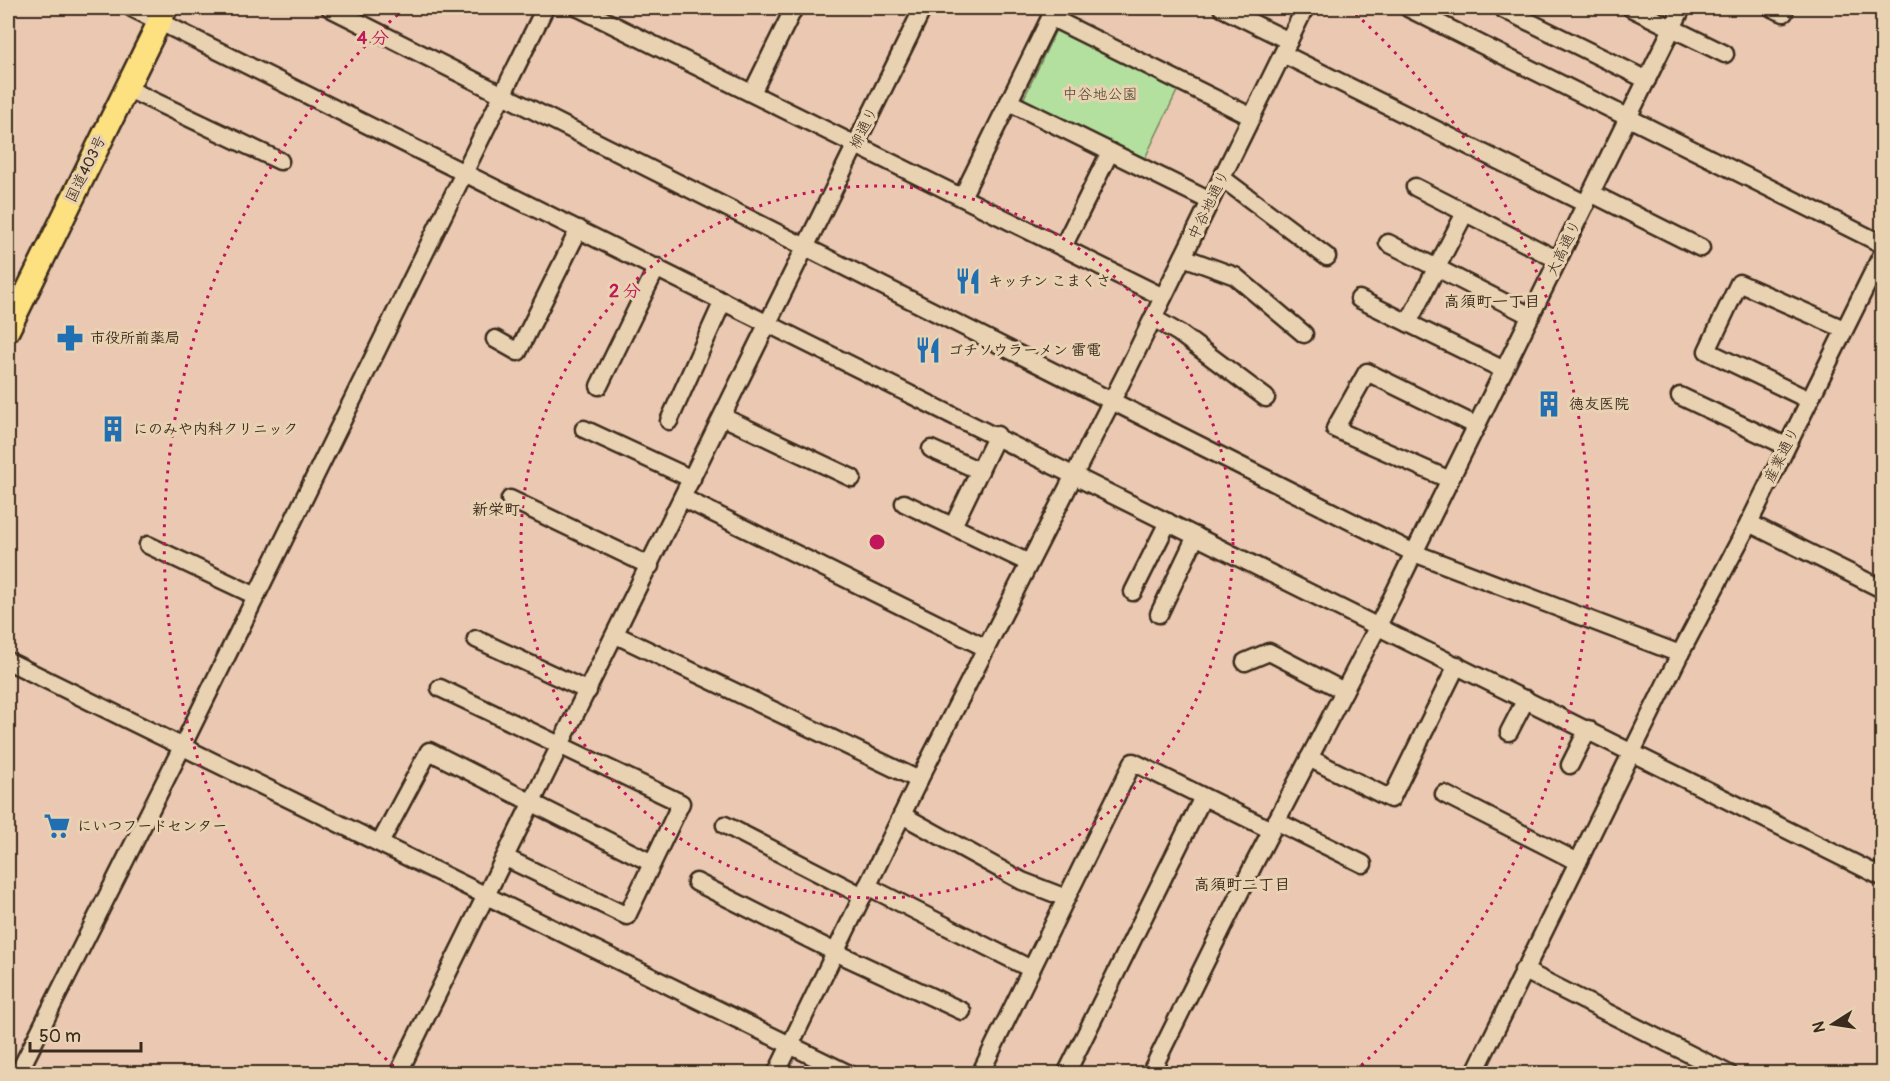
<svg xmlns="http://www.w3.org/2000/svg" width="1890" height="1081" viewBox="0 0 1890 1081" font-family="Pangolin,'Klee One',sans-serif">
	<rect width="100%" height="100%" fill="#eac8b1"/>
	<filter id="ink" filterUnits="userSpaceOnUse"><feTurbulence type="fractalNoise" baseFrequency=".0167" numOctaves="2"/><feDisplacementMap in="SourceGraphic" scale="12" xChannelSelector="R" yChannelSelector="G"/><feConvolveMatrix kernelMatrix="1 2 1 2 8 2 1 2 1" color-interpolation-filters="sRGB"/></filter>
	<g filter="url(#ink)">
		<polygon fill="#b3e09f" stroke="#77855e" stroke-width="1.5" points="1056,30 1178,89 1145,158 1023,100"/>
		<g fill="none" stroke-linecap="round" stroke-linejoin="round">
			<g stroke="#3b2a1e" stroke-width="21">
				<g id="minor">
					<polyline points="132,8 1882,877"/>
					<polyline points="330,8 1414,553 1680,654"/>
					<polyline points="579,8 1163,297"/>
					<polyline points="1222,8 1289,41"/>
					<polyline points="1408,8 1882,244"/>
					<polyline points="1631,8 1725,54"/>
					<polyline points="1772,8 1784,13"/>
					<polyline points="1503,9 1647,80"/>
					<polyline points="1050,17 1252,117"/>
					<polyline points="1283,54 1586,204"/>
					<polyline points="126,88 280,161"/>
					<polyline points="752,93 794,8"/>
					<polyline points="1009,102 1210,201"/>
					<polyline points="1222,178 1327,257"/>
					<polyline points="1415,187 1558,260"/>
					<polyline points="1591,193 1701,248"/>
					<polyline points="962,197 1055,8"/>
					<polyline points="1388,243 1531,316"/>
					<polyline points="1063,247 1110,152"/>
					<polyline points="1183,257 1235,276 1304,334"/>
					<polyline points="1359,299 1504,370"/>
					<polyline points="1153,318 1179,333 1266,398"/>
					<polyline points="1408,323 1465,213"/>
					<polyline points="495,339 518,352 579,229"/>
					<polyline points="599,386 657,267"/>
					<polyline points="1680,396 1786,446"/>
					<polyline points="1809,400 1707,351 1739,283 1844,329"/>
					<polyline points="723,417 852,478"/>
					<polyline points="669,421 723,301"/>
					<polyline points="584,429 692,479"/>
					<polyline points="931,449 980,471"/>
					<polyline points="1450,480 1335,429 1367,372 1477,426"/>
					<polyline points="683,498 986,648"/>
					<polyline points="510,499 650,566"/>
					<polyline points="904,503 1029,563"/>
					<polyline points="1749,523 1882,589"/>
					<polyline points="953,526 997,435"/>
					<polyline points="148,545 256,596"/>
					<polyline points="1133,592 1168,522"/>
					<polyline points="1159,614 1196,536"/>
					<polyline points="616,635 919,780"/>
					<polyline points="476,639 588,691"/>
					<polyline points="8,661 849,1074"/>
					<polyline points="1245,662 1269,652 1344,691"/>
					<polyline points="440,688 681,803 627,916 506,858"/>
					<polyline points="1509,732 1526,699"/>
					<polyline points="1309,758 1391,799 1457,665"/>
					<polyline points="1570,765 1588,729"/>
					<polyline points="1444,794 1578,862"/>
					<polyline points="902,815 1022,881 1066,898"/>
					<polyline points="1276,821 1363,864"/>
					<polyline points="725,825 863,896"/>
					<polyline points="380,843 429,751 652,863"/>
					<polyline points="696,882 835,952 962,1011"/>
					<polyline points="867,886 1031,969"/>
					<polyline points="1523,970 1729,1074"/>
					<polyline points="18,1074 182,747 545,8"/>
					<polyline points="398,1074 923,8"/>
					<polyline points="776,1074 919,780 1128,369 1305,8"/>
					<polyline points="980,1074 1133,762 1271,830"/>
					<polyline points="1066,1074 1203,797"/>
					<polyline points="1150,1074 1254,864 1378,626 1682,8"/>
					<polyline points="1474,1074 1680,654 1749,523 1882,254"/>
				</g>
			</g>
			<g stroke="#3b2a1e" stroke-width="27">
				<polyline id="highway" points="8,330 166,8"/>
			</g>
			<use href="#minor" stroke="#e9d2b2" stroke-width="16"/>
			<use href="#highway" stroke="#fde080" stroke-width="22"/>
		</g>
	</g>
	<g fill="none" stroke="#c2185b" stroke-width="3" stroke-dasharray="3 6">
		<circle cx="877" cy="542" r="356"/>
		<path d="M400 1072A713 713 0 0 1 405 8M1349 8A713 713 0 0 1 1354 1072"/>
	</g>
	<defs>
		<g id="restaurant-bare" transform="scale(2.07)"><path d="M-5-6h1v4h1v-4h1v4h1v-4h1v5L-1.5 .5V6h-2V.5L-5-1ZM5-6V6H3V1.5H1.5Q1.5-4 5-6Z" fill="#1f6fb2" stroke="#e9d2b2" stroke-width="2.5" paint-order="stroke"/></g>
		<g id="pharmacy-bare" transform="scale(2.07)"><path d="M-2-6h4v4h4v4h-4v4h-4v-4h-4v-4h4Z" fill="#1f6fb2" stroke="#e9d2b2" stroke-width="2.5" paint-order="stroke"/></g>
		<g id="building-bare" transform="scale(2.07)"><path d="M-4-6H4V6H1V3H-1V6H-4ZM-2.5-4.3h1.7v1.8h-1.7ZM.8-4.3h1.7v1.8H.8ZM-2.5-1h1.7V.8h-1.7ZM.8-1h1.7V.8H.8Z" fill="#1f6fb2" stroke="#e9d2b2" stroke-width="2.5" paint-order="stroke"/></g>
		<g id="supermarket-bare" transform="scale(2.07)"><path d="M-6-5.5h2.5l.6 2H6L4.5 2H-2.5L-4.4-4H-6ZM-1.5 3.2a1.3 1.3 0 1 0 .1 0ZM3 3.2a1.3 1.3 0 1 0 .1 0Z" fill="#1f6fb2" stroke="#e9d2b2" stroke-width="2.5" paint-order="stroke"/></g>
	</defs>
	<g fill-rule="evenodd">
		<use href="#restaurant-bare" x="968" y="281"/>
		<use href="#pharmacy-bare" x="70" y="338"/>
		<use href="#restaurant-bare" x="928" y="350"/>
		<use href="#building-bare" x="1549" y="404"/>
		<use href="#building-bare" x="113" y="429"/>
		<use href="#supermarket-bare" x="57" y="826"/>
	</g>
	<g text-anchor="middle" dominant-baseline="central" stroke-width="6" stroke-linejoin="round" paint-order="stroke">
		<g font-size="15" fill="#473c2b" stroke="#e9d2b2">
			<text x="1100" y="94">中谷地公園</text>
		</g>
		<g font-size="15" fill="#3b2a1e" stroke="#e9d2b2">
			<text transform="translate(864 128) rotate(-64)">柳通り</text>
			<text transform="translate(86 169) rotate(-64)">国道403号</text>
			<text transform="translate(1209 205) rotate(-64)">中谷地通り</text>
			<text transform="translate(1564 248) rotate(-64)">大高通り</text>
			<text transform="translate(1782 455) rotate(-63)">産業通り</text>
		</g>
		<g font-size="15" font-weight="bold" fill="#3b2a1e" stroke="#e9d2b2" text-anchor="start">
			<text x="988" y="281">キッチン こまくさ</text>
			<text x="90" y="338">市役所前薬局</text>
			<text x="948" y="350">ゴチソウラーメン 雷電</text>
			<text x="1569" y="404">徳友医院</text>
			<text x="133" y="429">にのみや内科クリニック</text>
			<text x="77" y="826">にいつフードセンター</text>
		</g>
		<g font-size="16" font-weight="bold" fill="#3b2a1e" stroke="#e9d2b2">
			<text x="1492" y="302">高須町一丁目</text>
			<text x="496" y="510">新栄町</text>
			<text x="1242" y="885">高須町二丁目</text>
		</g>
	</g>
	<circle cx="877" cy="542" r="9" fill="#c2185b" stroke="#e9d2b2" stroke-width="3"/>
	<g font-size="18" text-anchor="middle" font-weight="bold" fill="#c2185b" stroke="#e9d2b2" stroke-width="6" stroke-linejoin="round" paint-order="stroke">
		<text x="373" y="44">4 分</text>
		<text x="625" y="297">2 分</text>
	</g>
	<rect width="1890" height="1081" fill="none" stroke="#e9d2b2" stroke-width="30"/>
	<rect x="15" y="15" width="1860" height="1051" fill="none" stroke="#3b2a1e" stroke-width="2" filter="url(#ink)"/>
	<g transform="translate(1833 1024) rotate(258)" stroke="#e9d2b2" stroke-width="4.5" paint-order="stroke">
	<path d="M0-4.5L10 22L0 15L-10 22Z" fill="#3b2a1e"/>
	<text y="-9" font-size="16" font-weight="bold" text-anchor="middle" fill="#3b2a1e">N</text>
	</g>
	<path d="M30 1042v9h111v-9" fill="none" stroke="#3b2a1e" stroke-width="3"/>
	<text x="39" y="1042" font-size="18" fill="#3b2a1e" stroke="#e9d2b2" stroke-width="4.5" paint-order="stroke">50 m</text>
</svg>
